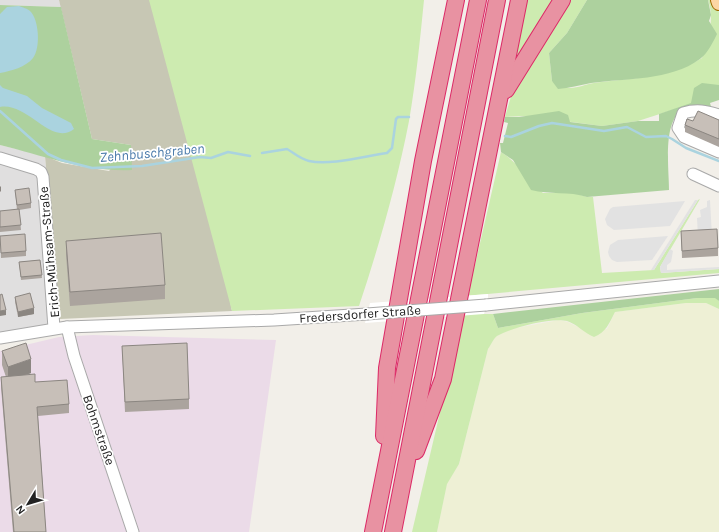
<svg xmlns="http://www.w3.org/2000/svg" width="719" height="532" viewBox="0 0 719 532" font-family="Karla,sans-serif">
	<rect width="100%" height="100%" fill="#f2efe9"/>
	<g fill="#e0dfdf">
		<polygon points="0,0 59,0 61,7 0,5"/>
		<polygon points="0,145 45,156 60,319 44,325 0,333"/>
	</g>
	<polygon fill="#ebdbe8" points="93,335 276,340 249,532 0,532 0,351 59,337"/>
	<polygon fill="#c7c7b4" points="59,0 169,0 232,311 60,319 45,156 62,163 109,171 131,145 92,139"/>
	<polygon fill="#eef0d5" points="686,303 706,303 719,309 719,532 437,532 447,483 459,464 488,349 495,337 510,329 559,320 568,322 576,326 607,329 615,312"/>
	<g fill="#cdebb0">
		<path d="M149 0H424C420 40 416 81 409 121 397 183 379 246 359 306L232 311Z"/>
		<polygon points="523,0 556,0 507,79"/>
		<path d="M568 0H587L567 33 549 53 552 81C557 83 565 88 570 88 578 88 586 84 594 83 632 78 669 78 702 58 708 38 715 20 708 0H714L719 12V95L638 121 602 126 526 116 505 117 512 93Z"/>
		<path d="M501 152C515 160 530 181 543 193H575L587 197H593L602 273 654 270 698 200 700 199 660 267 661 273 719 269V273L465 296 475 265Z"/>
		<path d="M697 298H716L719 301V309L706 303H686L615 312C609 324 606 332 594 337 584 333 577 324 567 321 551 317 510 328 497 336 493 339 491 345 488 349L459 464 447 484 437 532H412L463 314H493L498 328 582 313Z"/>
	</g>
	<g fill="#add19e">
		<path d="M587 0H708L711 15 709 21 717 34C713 42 708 53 700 59 670 81 626 78 591 83 580 85 569 88 558 89L552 81 549 53 567 33Z"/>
		<path d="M0 5 61 7 92 139 131 145 132 170C84 172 45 156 0 145Z"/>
		<path d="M702 83 719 85V100L710 103 712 110 680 112C663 125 669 169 669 190L587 197C569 191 550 195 531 190L513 160 501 152 500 143H503L508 123 504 122 505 117H519L559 111 568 115 570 122 602 126 638 121H659V114L691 103 694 88Z"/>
		<polygon points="719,289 719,301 715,298 697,298 582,313 498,328 493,314"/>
	</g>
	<g fill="#e2e2e2">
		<polygon points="695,200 698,200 654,270 651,270"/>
		<polygon points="710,200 712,236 698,237 697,218 701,217 700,210 707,207 707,201"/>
		<polygon points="685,201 670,226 614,230 607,225 605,219 610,209 613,207"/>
		<polygon points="668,236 652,260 617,262 612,260 609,256 608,252 610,245 618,240"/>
		<polygon points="670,249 673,251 671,262 667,265 667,270 719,267 719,269 661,273 660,267"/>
	</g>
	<g fill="#aad3df">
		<path d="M19 6C22 7 28 9 30 11 39 19 41 48 33 58 26 67 11 71 0 73V14L7 7Z"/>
		<path d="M0 85 3 88 27 96 42 108 71 123 74 129C51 147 28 102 0 107Z"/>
	</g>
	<polygon fill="#fff" points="488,294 488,300 484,314 365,323 370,303"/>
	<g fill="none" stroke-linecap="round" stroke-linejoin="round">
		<g stroke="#aad3df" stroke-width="2.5">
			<polyline points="0,111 48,154 61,160 92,168 142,166 200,157 211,158 228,152 250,156"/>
			<polyline points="505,136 511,137 539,126 552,123 604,131 627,127 646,137 666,136 672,139 686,148 719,161"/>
			<path d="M262 153 287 149C294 153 300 159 309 161 330 166 365 156 387 153L392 148 396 119 398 117H409"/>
		</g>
		<g stroke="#a9a9a9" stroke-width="13">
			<g id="minor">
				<path d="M719 115C706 111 697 109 683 113L678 128 684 137 719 152"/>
				<polyline points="0,158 36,169 41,172 43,177 54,328"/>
				<polyline points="693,174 719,186"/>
				<polyline points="486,305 719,281"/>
				<polyline points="67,327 74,356 133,532"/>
				<polyline points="0,338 67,327 274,320 367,314"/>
			</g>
		</g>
		<g stroke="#a06b00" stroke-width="16">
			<polyline id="major" points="718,0 719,3"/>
		</g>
		<g stroke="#dc2a67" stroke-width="18">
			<g id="highway">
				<polyline points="506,90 562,0"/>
				<polyline points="384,436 387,368 423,161 456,0"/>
				<polyline points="416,451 443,379 519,0"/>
				<polyline points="373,532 478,0"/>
				<polyline points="393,532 497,0"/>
			</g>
		</g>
		<use href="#minor" stroke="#fff" stroke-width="11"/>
		<use href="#major" stroke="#fcd6a4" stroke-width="14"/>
		<use href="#highway" stroke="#e892a2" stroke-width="16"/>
		<g stroke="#a9a9a9" stroke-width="13" stroke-linecap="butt">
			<polyline id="minor-bridge" points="367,314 486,305"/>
		</g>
		<use href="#minor-bridge" stroke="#fff" stroke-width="11"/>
	</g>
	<g fill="#aba49e">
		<polygon points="719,120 719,147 685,132 685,125"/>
		<polygon points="15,190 31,203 31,208 19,210 21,230 0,232 0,211 17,210"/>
		<polygon points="681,231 718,248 718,256 682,258"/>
		<polygon points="0,236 26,251 26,256 1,258"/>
		<polygon points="66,241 165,285 165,299 70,306 66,255"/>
		<polygon points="40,260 42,278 21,280 19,262"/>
		<polygon points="15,297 34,314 18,317 15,302"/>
		<polygon points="122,346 189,399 189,409 125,412"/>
		<polygon points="2,351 31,373 26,375 35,382 69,404 69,413 38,416 46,532 13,532 1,387 1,377 6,377 2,365"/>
	</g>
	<g fill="#8b8681">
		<polygon points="1,186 1,191 0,192 0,187"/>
		<polygon points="34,308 34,314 18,317 18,312"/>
		<polygon points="6,310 6,315 0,316 0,311"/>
		<polygon points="31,359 31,373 8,381 8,367"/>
	</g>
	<g fill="#c7bfb8" stroke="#8b8681">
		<polygon points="698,111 719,120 719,139 685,125 687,119 693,121"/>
		<polygon points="29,188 31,203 17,205 15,190"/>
		<polygon points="19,209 21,225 0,227 0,211"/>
		<polygon points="717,229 718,248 682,251 681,231"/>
		<polygon points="161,233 165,285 70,292 66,241"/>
		<polygon points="25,234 26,251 1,253 0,236"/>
		<polygon points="40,260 42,275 21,277 19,262"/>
		<polygon points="30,293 34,308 18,312 15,297"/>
		<polygon points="2,294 6,310 0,311 0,295"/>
		<polygon points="26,343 31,359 8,367 2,351"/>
		<polygon points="187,343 189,399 125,402 122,346"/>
		<polygon points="35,374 35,382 67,380 69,404 37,407 46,532 14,532 1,377"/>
	</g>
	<g text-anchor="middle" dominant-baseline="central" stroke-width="3.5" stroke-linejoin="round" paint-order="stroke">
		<g font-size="13" fill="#222" stroke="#fff">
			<text transform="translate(49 252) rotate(-95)">Erich-Mühsam-Straße</text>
			<text transform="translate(360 314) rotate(-4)">Fredersdorfer Straße</text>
			<text transform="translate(99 430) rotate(71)">Bohmstraße</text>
		</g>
		<g font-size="14" font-style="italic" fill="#4a7aab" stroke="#fff">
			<text transform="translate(152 153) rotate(-5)">Zehnbuschgraben</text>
		</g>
	</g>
	<g transform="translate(28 504) rotate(232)" stroke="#ffffff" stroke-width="3" paint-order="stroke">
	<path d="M0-3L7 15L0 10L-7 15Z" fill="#222222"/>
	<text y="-6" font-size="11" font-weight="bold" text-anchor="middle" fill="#222222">N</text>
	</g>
</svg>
